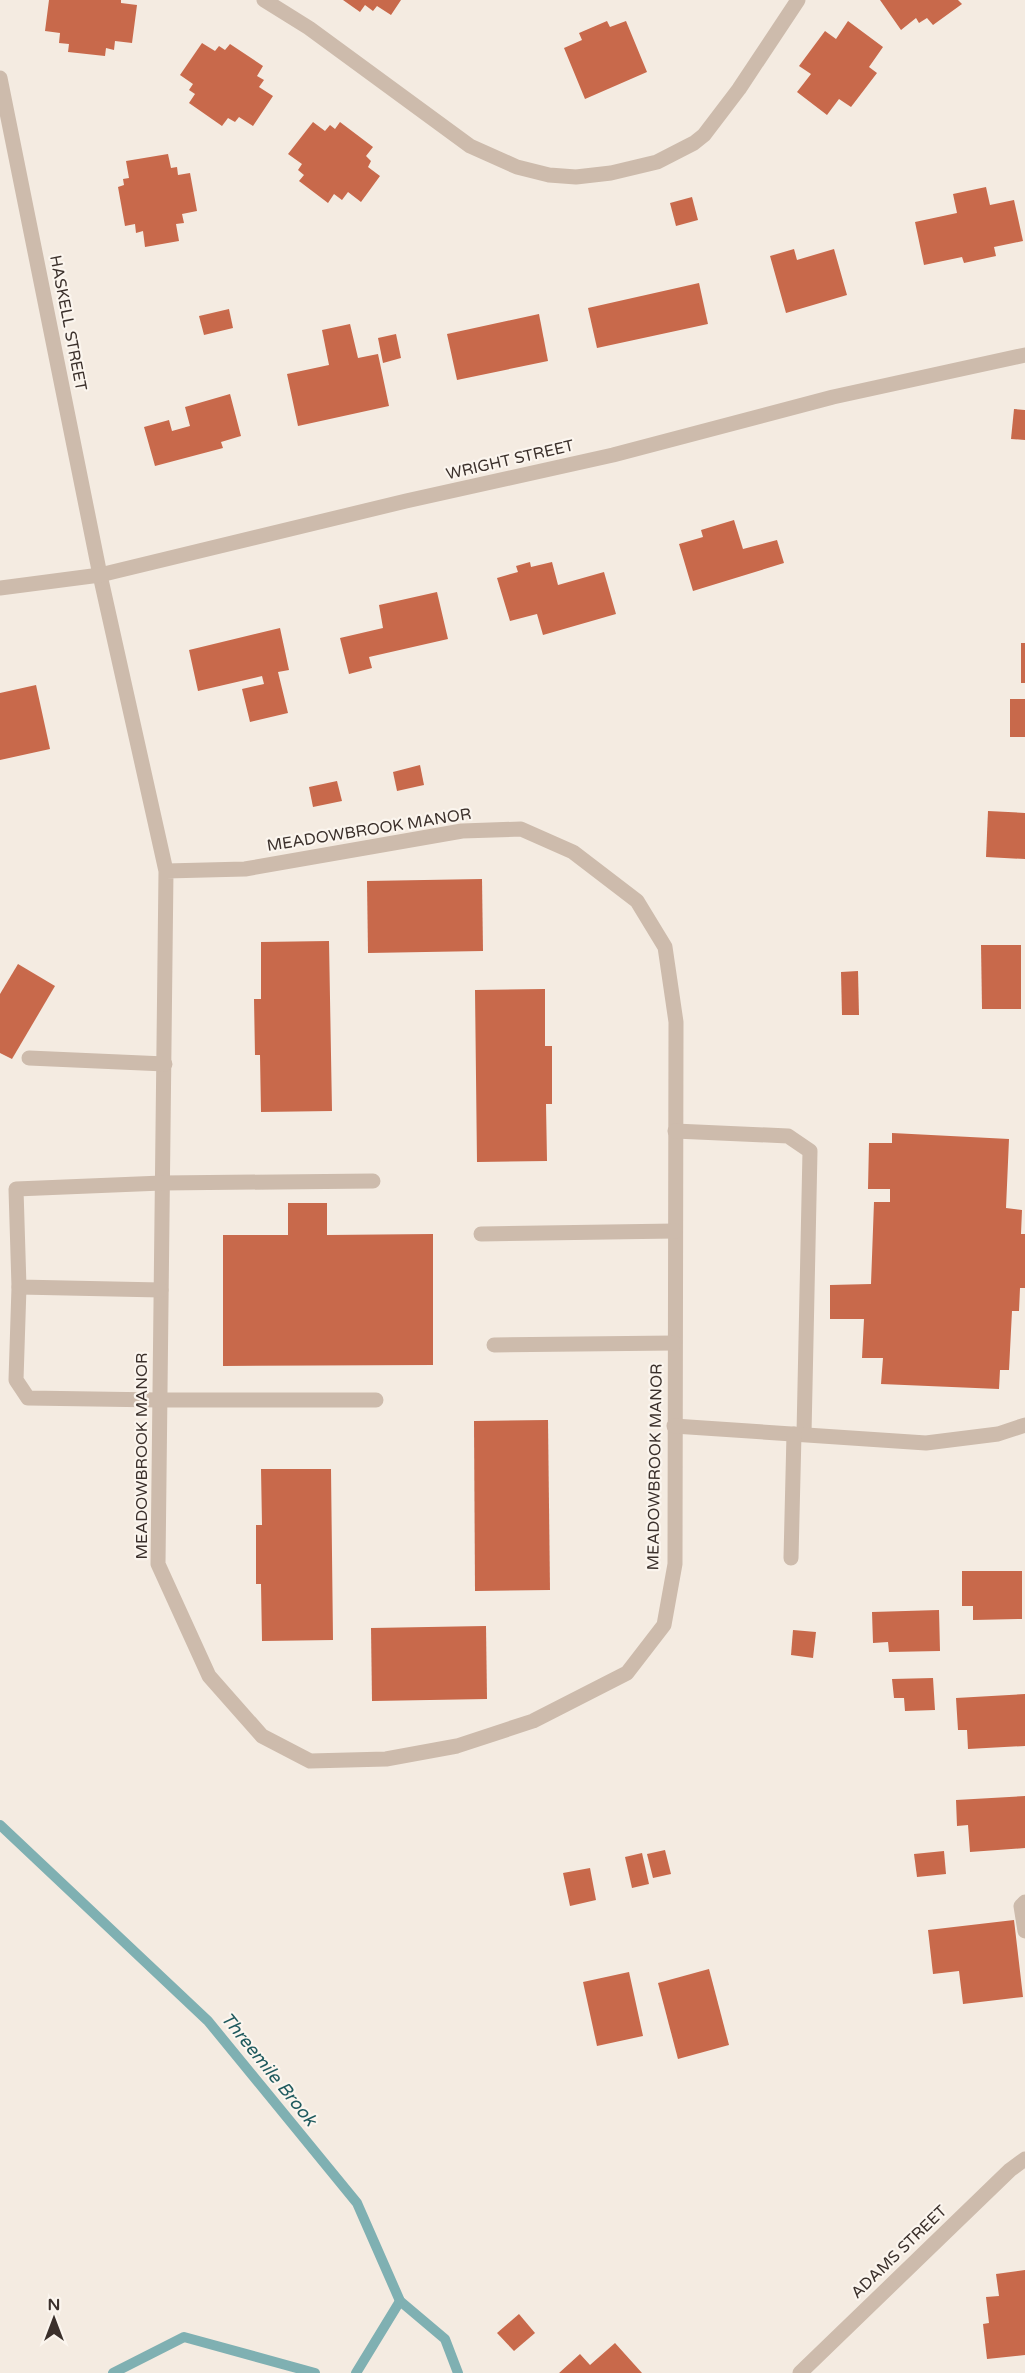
<svg xmlns="http://www.w3.org/2000/svg" width="1025" height="2373" viewBox="0 0 1025 2373" font-family="'Varela Round',sans-serif">
	<rect width="100%" height="100%" fill="#f4ebe1"/>
	<g fill="none" stroke-linecap="round" stroke-linejoin="round">
		<g stroke="#7fb0b2" stroke-width="10">
			<polyline points="0,1825 208,2021 357,2203 400,2301 445,2339 458,2373"/>
			<polyline points="113,2373 184,2337 315,2373"/>
			<polyline points="356,2373 400,2301"/>
		</g>
	</g>
	<g fill="#c8694b">
		<polygon points="49,0 121,0 121,3 137,5 132,43 115,41 114,50 106,48 105,56 68,52 69,44 59,43 60,33 45,31"/>
		<polygon points="343,0 401,0 391,15 377,6 373,11 365,5 360,12"/>
		<polygon points="880,0 958,0 962,4 933,25 927,18 919,23 916,18 901,30"/>
		<polygon points="607,21 610,27 626,21 647,72 585,99 564,48 582,40 579,33"/>
		<polygon points="848,21 883,47 869,67 877,73 851,107 839,99 827,115 797,92 811,74 799,66 825,31 836,39"/>
		<polygon points="202,43 215,51 219,46 225,50 230,44 263,66 257,76 264,80 259,87 273,96 253,126 239,117 235,122 228,118 222,126 189,103 195,94 189,90 193,84 180,75"/>
		<polygon points="313,122 325,131 330,125 335,129 340,122 373,147 366,156 371,161 368,167 380,176 361,202 348,192 342,200 334,194 328,203 299,181 304,175 298,170 302,164 288,154"/>
		<polygon points="168,154 171,168 177,167 178,175 190,173 197,211 182,214 184,223 176,224 179,241 145,247 143,231 136,233 135,224 125,226 118,187 124,185 123,179 129,178 126,161"/>
		<polygon points="986,187 990,205 1014,200 1023,241 994,247 996,256 964,263 962,257 924,265 915,222 957,213 953,194"/>
		<polygon points="692,197 698,220 676,226 670,203"/>
		<polygon points="794,249 797,260 834,249 847,295 786,313 770,256"/>
		<polygon points="699,283 708,324 597,348 588,308"/>
		<polygon points="229,309 233,328 204,335 199,316"/>
		<polygon points="539,314 548,361 457,380 447,334"/>
		<polygon points="350,324 358,358 378,354 389,406 298,426 287,374 329,365 322,330"/>
		<polygon points="396,334 401,358 383,363 378,338"/>
		<polygon points="230,394 241,436 221,442 223,448 155,466 144,427 169,420 172,431 190,426 185,407"/>
		<polygon points="1014,409 1025,410 1025,440 1011,439"/>
		<polygon points="734,520 743,549 777,540 784,563 693,591 679,544 703,537 701,530"/>
		<polygon points="530,562 531,567 552,562 558,585 604,572 616,614 543,635 537,614 510,621 497,578 518,572 516,566"/>
		<polygon points="437,592 448,639 369,657 372,668 349,674 340,638 383,628 379,605"/>
		<polygon points="280,628 289,670 278,672 288,713 250,722 242,689 264,684 262,676 198,691 189,650"/>
		<rect x="1021" y="643" width="4" height="40"/>
		<polygon points="36,685 50,749 0,760 0,693"/>
		<rect x="1010" y="699" width="15" height="38"/>
		<polygon points="420,765 424,785 397,791 393,772"/>
		<polygon points="337,781 342,801 313,807 309,787"/>
		<polygon points="988,811 1025,813 1025,859 986,857"/>
		<polygon points="482,879 483,951 368,953 367,881"/>
		<polygon points="329,941 332,1111 261,1112 260,1055 255,1055 254,999 261,999 261,942"/>
		<polygon points="981,945 1021,945 1021,1009 982,1009"/>
		<polygon points="18,964 55,986 12,1059 0,1053 0,994"/>
		<polygon points="858,971 859,1015 842,1015 841,972"/>
		<polygon points="545,989 545,1046 552,1046 552,1104 546,1104 547,1161 477,1162 475,990"/>
		<polygon points="892,1133 1009,1139 1006,1208 1022,1210 1021,1234 1025,1234 1025,1288 1020,1288 1019,1311 1012,1311 1009,1370 1000,1370 999,1389 881,1384 883,1358 862,1358 864,1319 830,1319 830,1285 871,1284 874,1202 890,1202 890,1189 868,1189 869,1143 892,1143"/>
		<polygon points="288,1203 327,1203 327,1235 433,1234 433,1365 223,1366 223,1235 288,1235"/>
		<polygon points="548,1420 550,1590 475,1591 474,1421"/>
		<polygon points="261,1469 331,1469 333,1640 262,1641 261,1584 256,1584 256,1525 262,1525"/>
		<polygon points="962,1571 1022,1571 1022,1619 973,1620 973,1606 962,1606"/>
		<polygon points="939,1610 940,1651 889,1652 888,1642 873,1643 872,1612"/>
		<polygon points="486,1626 487,1699 372,1701 371,1628"/>
		<polygon points="793,1630 816,1632 813,1658 791,1655"/>
		<polygon points="933,1678 935,1710 905,1711 904,1698 894,1698 892,1679"/>
		<polygon points="1025,1694 1025,1746 968,1749 967,1730 958,1730 956,1698"/>
		<polygon points="1025,1796 1025,1848 970,1852 968,1825 957,1826 956,1800"/>
		<polygon points="665,1850 671,1874 653,1878 647,1854"/>
		<polygon points="944,1851 946,1874 917,1877 914,1854"/>
		<polygon points="642,1853 649,1884 632,1888 625,1857"/>
		<polygon points="590,1868 596,1900 570,1906 563,1873"/>
		<polygon points="1014,1920 1023,1997 963,2004 959,1971 933,1974 928,1930"/>
		<polygon points="709,1969 729,2045 678,2059 658,1983"/>
		<polygon points="629,1972 643,2036 597,2046 583,1982"/>
		<polygon points="1025,2270 1025,2355 987,2359 983,2324 989,2323 986,2297 999,2296 996,2274"/>
		<polygon points="519,2314 535,2333 514,2351 497,2333"/>
		<polygon points="615,2343 642,2373 559,2373 580,2354 590,2365"/>
	</g>
	<g fill="none" stroke-linecap="round" stroke-linejoin="round">
		<g stroke="#cdbbac" stroke-width="15">
			<polyline points="264,0 309,28 470,146 517,167 549,175 576,177 611,173 657,162 694,143 704,135 739,89 798,0"/>
			<polyline points="0,78 100,575 166,871 158,1564 209,1676 262,1736 310,1761 386,1759 457,1746 533,1721 627,1673 664,1625 675,1564 676,1022 665,947 637,901 573,852 521,829 462,831 245,869 166,871"/>
			<polyline points="0,588 100,575 406,501 613,455 833,397 1025,355"/>
			<polyline points="29,1058 165,1064"/>
			<polyline points="675,1131 788,1136 810,1151 804,1434"/>
			<polyline points="481,1234 675,1231"/>
			<polyline points="19,1287 16,1380 28,1398 159,1400 376,1400"/>
			<polyline points="161,1290 19,1287 16,1189 162,1183 373,1181"/>
			<polyline points="494,1345 674,1343"/>
			<polyline points="674,1426 926,1443 998,1434 1025,1425"/>
			<polyline points="791,1558 794,1434"/>
			<polyline points="1025,1902 1021,1906 1025,1931"/>
			<polyline points="800,2373 1010,2170 1025,2159"/>
		</g>
	</g>
	<g text-anchor="middle" dominant-baseline="central" stroke-width="4.5" stroke-linejoin="round" paint-order="stroke">
		<g font-size="16" fill="#3b302b" stroke="#fbf5ee">
			<text transform="translate(68 323) rotate(79)">HASKELL STREET</text>
			<text transform="translate(510 460) rotate(-13)">WRIGHT STREET</text>
			<text transform="translate(369 830) rotate(-9)">MEADOWBROOK MANOR</text>
			<text transform="translate(142 1456) rotate(-90)">MEADOWBROOK MANOR</text>
			<text transform="translate(655 1467) rotate(-89)">MEADOWBROOK MANOR</text>
			<text transform="translate(899 2252) rotate(-44)">ADAMS STREET</text>
		</g>
		<g font-size="18" font-style="italic" fill="#1f5a5e" stroke="#fbf5ee">
			<text transform="translate(269 2069) rotate(51)">Threemile Brook</text>
		</g>
	</g>
	<g transform="translate(54 2319)" stroke="#fbf5ee" stroke-width="4.5" paint-order="stroke">
	<path d="M0-4.5L10 22L0 15L-10 22Z" fill="#3b302b"/>
	<text y="-9" font-size="16" font-weight="bold" text-anchor="middle" fill="#3b302b">N</text>
	</g>
</svg>
